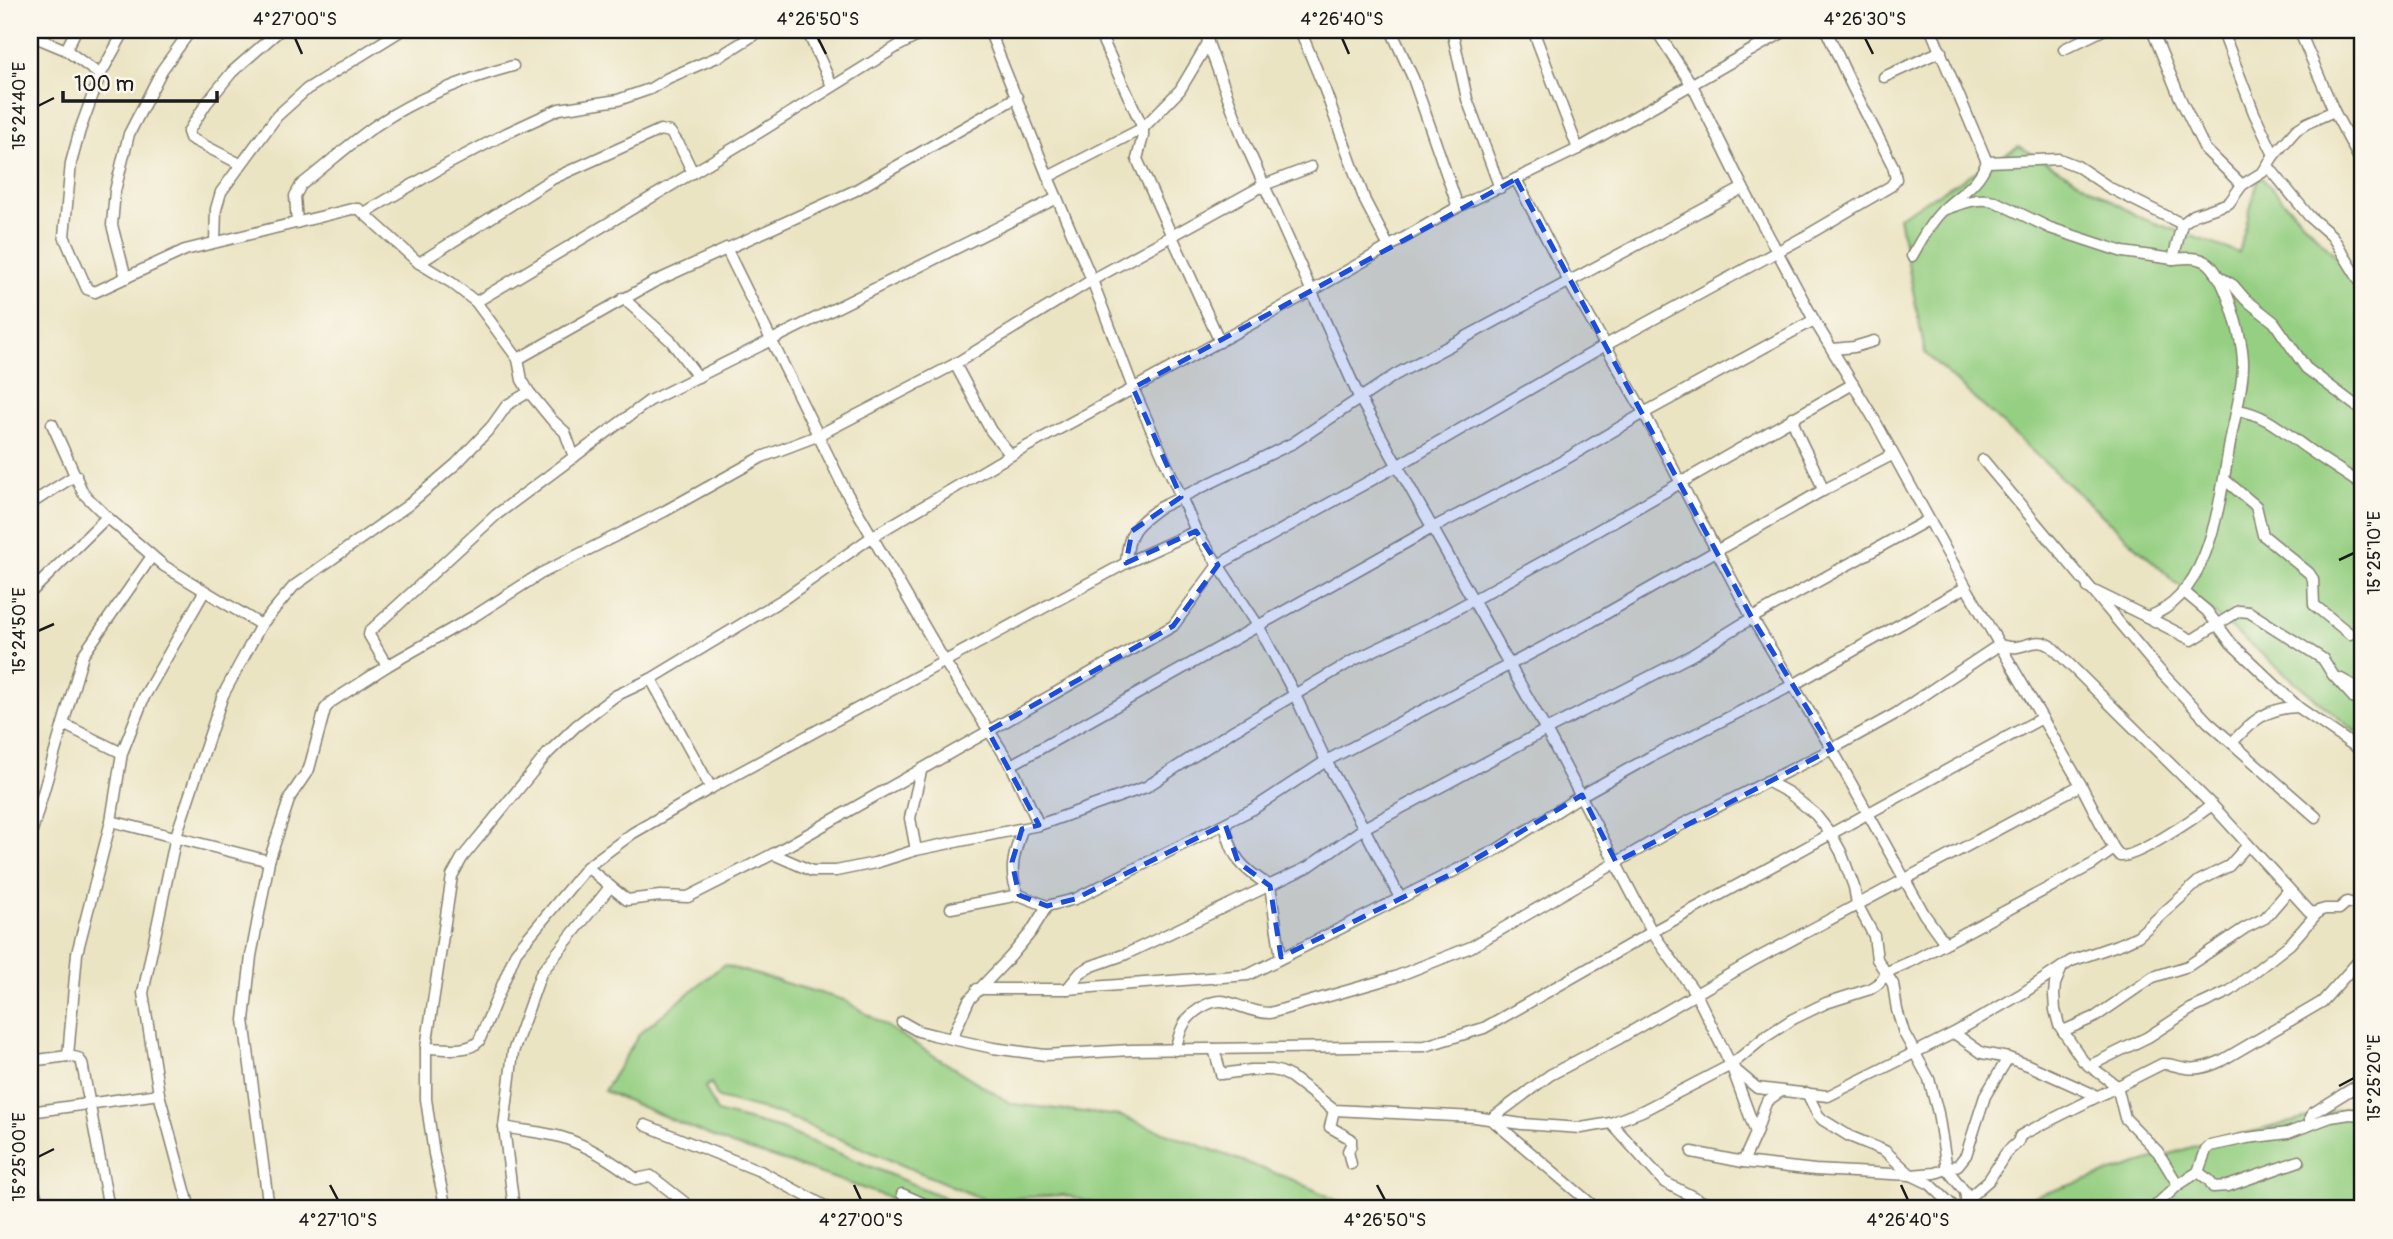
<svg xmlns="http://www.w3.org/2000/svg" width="2393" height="1239" viewBox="0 0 2393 1239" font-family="Pangolin,sans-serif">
	<rect width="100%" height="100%" fill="#fbf7ec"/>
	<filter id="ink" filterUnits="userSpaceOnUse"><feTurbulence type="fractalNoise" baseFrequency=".0143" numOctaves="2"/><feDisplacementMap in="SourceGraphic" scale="14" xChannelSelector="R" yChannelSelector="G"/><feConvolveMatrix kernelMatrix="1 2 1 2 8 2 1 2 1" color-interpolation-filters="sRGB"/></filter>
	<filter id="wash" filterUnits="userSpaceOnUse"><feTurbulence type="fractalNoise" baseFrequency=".00686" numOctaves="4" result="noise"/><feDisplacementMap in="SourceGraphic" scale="28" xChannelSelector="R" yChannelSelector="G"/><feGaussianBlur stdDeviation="1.57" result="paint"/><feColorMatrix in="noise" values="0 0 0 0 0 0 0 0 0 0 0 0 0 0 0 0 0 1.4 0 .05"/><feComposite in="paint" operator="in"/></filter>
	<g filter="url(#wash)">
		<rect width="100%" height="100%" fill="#ebe4c3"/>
		<g fill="#95cf82" stroke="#58764f" stroke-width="2">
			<polygon points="2019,146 2141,218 2239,253 2259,175 2363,285 2363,738 2175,582 1925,353 1899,217"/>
			<polygon points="723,965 844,1000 1012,1104 1120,1116 1296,1181 1354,1209 1118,1209 1063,1195 985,1200 783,1115 718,1098 711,1083 705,1087 717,1112 781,1129 972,1209 922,1209 784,1161 732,1145 604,1091 640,1033"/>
			<polygon points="2363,1104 2363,1209 1994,1209 2192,1147"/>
		</g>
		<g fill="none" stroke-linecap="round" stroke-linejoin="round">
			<polyline stroke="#5bc9cf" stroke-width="3.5" points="2340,1209 2345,1208"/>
		</g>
	</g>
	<g filter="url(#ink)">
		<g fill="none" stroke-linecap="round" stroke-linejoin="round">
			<g stroke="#848070" stroke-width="13">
				<g id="street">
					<polyline points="125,30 100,75 80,130 71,163 64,236 87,289 95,292 185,250 352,209 359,209 419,263 452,283 476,302 518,359 522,380 529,392 552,420 565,432 574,457"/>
					<polyline points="807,30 832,86"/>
					<polyline points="989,30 1048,177 1092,280 1133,388 1196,531 1259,627 1295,695 1326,761 1364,828 1400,898"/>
					<polyline points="1098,30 1143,128 1143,136 1137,159 1220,342"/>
					<polyline points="1206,30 1208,43 1243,138 1359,397 1546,730 1652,932 1696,994 1731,1065 1756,1133"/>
					<polyline points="1300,30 1325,90 1365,201 1389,247"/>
					<polyline points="1391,30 1413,78 1458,207"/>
					<polyline points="1452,30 1467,99 1500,188"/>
					<polyline points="1533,30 1578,149"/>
					<path d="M1656 30 1692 85 1743 188 1814 320 1874 419 1966 587 2081 785 2114 849 2120 856C2137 858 2196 817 2212 805"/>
					<polyline points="1931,30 1987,162 2059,159 2077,166 2110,188 2182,224"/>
					<polyline points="2222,30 2254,113 2274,155"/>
					<polyline points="2299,30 2334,111 2363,166"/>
					<polyline points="30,35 66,50 100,75"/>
					<polyline points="2064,49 2103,30"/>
					<polyline points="66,50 76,30"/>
					<polyline points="1884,77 1941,51"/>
					<polyline points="240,164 190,138 188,132 206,104 232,72 280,30"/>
					<polyline points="2268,166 2309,216 2332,236 2363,286"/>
					<polyline points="1048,177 1143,128 1180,90 1208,43"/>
					<polyline points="1516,179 1568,280 1644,413 1752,618 1832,749 1924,914 1945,943"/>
					<polyline points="2242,185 2263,172 2274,155 2296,130 2307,123 2334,111"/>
					<path d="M1943 210C1960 204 1975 197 1994 201L2050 228 2123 252 2173 259 2182 224 2194 215 2229 203 2242 185 2205 149 2180 98 2152 30"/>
					<polyline points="364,213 448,164 507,133 559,109 618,100 650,89 668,78 722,55 762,30"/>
					<path d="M297 223 295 196 301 185C327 165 351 142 378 124 420 96 465 79 513 66"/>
					<polyline points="215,242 216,209 221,192 277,116 307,89 402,30"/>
					<polyline points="726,248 845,490 945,662 1011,765 1039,825"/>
					<path d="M1912 256C1921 240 1930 223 1943 210 1962 192 1977 186 1987 162"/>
					<polyline points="419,263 552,179 660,130 670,132 680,146 693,173"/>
					<polyline points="2216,275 2233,285 2245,299 2274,322 2306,368 2363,411"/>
					<polyline points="126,278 112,225 115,191 129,134 162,70 191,30"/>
					<polyline points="623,298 671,341 698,377"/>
					<polyline points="476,302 739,145 898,46 929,30"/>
					<polyline points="1833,349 1854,347 1874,341"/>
					<polyline points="518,359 654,282 854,191 1017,97"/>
					<polyline points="955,364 991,431 1011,455"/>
					<path d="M2237 410C2266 414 2285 433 2308 449 2326 462 2345 473 2363 486"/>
					<path d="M1792 417C1798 443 1816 465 1823 491"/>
					<polyline points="52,424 83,493 107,517 164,566 261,625"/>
					<polyline points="1983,460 2159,670 2208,722 2316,817"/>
					<polyline points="2225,480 2256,506 2263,535 2309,573 2313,579 2314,605 2350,634"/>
					<polyline points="30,504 76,475"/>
					<path d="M1126 563C1128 532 1134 526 1159 508L1293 443 1395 375 1743 188"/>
					<path d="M2088 588 2147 617C2211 598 2220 497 2230 443 2234 417 2243 391 2243 364 2243 340 2227 281 2209 264 2200 256 2185 258 2173 259"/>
					<polyline points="2183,591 2207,611 2231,643 2298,707 2363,752"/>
					<polyline points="30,593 107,517"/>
					<polyline points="2147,617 2192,640 2239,611 2249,612 2323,659 2333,675 2363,708"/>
					<polyline points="387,666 369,635 370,631 496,515 649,401 1057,198"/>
					<polyline points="2339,678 2363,691"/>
					<polyline points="651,679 711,788"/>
					<polyline points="63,724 122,753"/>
					<path d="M2232 743C2251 721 2269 707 2298 707"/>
					<polyline points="1011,765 1432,528 1559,463 1644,413 1814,320"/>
					<polyline points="1767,781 1789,793 1815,814 1831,834 1841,852 1854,887 1857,904 1874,936 1877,959 1893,984 1897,1010 1904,1033 1929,1079 1938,1113 1947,1169 1965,1192 1968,1209"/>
					<polyline points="111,821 269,861"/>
					<path d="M1225 824C1232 858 1241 868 1270 886L1281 957"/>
					<polyline points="30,838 83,655 152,556"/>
					<polyline points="916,850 910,818 921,771"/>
					<polyline points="773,854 812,871 836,871 875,863 916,850 1039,825 1146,787 1234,730 1354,660 1429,624 1546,560 1853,384"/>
					<polyline points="587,867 627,900 660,896 688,897 773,854 1173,626 1218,565 1397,466 1604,346 1804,237 1891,186 1896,179 1893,166 1851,84 1826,30"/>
					<path d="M1019 895C1007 872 1015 852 1022 829"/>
					<polyline points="951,908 1019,895 1047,906 1075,899 1253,809 1326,761 1591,622 1820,492 1892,455"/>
					<polyline points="2062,967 2055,984 2054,995 2055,1010 2059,1025 2083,1061 2117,1086 2125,1118 2158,1152 2178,1185"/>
					<polyline points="977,989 1067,989 1248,975 1498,849 1582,795 1650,757 1793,685 1966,587"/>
					<polyline points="1067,989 1081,972 1092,966 1126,954 1308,867 1364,828 1546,730 1692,655 1752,618 1928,520"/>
					<polyline points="902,1022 918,1031 934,1035 993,1048 1045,1055 1131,1050 1425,1046 1484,1028 1652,932 2042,718"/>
					<polyline points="2063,1031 2095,1017 2153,977 2188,966 2245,928 2265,918 2289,890"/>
					<polyline points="1954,1033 2023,993 2071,961 2123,943 2138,936 2199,881 2229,866 2248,845"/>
					<polyline points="952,1038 969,1000 1011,956 1031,932 1047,906"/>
					<path d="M426 1048C442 1048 468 1053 479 1041L516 952 587 867 633 833 711 788 1126 563 1196 531"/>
					<polyline points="1214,1049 1221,1074 1251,1070 1272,1070 1281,1072 1291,1077 1334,1110 1475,1117 1522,1124 1581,1128 1611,1123 1642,1111 1731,1065 1765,1037 1793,1019 1826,1003 1870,989 1879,983 1887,972 1914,960 2093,864 2114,849"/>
					<path d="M1175 1050C1177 1043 1179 1035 1182 1028 1188 1014 1211 997 1227 1002 1242 1006 1254 1013 1270 1013L1395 977 1471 947 1681 825 1832 749 1897 713 1999 645C2005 646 2011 648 2017 647 2029 645 2039 638 2051 646L2212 805 2309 911 2312 913 2325 909H2339L2347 902 2363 907"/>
					<polyline points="30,1061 68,1056"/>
					<polyline points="2089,1066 2148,1037 2191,1009 2230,991 2290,944 2319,911"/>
					<polyline points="1733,1068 1757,1088 1828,1096 1954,1033 1982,1053 2008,1058 2028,1065 2097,1096"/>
					<polyline points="1807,1093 1818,1115 1823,1120 1849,1136 1885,1151 1911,1175 1930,1184 1956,1209"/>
					<polyline points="1334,1110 1330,1127 1351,1139 1351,1145 1348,1151 1351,1164"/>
					<polyline points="30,1112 159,1094"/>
					<polyline points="1611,1123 1664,1182 1713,1207"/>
					<polyline points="645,1125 760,1171 830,1209"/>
					<polyline points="2310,1125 2310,1117 2313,1113 2363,1082"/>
					<path d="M504 1127C523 1131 545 1132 564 1138 591 1147 614 1162 636 1179L651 1176 693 1209"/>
					<polyline points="1692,1152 1743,1162 1815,1170 1911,1175 1935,1173 1958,1165 1966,1155 1985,1096 2008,1058"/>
					<polyline points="1743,1162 1756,1133 1764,1108 1767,1101 1780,1092"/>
					<polyline points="2198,1172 2209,1180 2213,1187 2228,1186 2299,1161"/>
					<polyline points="30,1176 40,1209"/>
					<polyline points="902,1194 936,1209"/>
					<path d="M1966 1200 1989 1180 2006 1153 2018 1142 2020 1136 2027 1132 2162 1064C2171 1063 2177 1067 2186 1068 2199 1070 2210 1066 2221 1061L2322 1002 2363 956"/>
					<polyline points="109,1209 82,1063 78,1058 68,1056 77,953 111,821 122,753 144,697 204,592"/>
					<polyline points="190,1209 159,1094 143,993 176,836 223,695 261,625 294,586 407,506 456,464 492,426 507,405 529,392"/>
					<polyline points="269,1209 244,1020 251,956 269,861 290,797 309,769 325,709 331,702 387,666 476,615 540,574 665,511 762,457 817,436 955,364 1092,280 1264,185 1311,167"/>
					<polyline points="446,1209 434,1154 426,1099 426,1048 452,876 462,858 548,753 576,726 615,696 651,679 785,598 873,536 995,464 1310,292 1458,207 1578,149 1787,30"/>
					<polyline points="514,1209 504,1127 513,1052 541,973 610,887"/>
					<polyline points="1597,1209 1491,1119 1550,1075 1620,1038 1756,959 2081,785"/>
					<polyline points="2152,1209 2178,1185 2198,1172 2206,1150 2210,1146 2247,1138 2288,1133 2331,1117 2350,1114 2363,1115"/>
				</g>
			</g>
			<use href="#street" stroke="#fff" stroke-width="10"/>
		</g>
	</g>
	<path fill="#1d4ed8" fill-opacity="0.2" stroke="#1d4ed8" stroke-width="5" stroke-dasharray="14 9" stroke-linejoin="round" d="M1516 179 1752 618 1832 749 1616 862 1582 795 1449 875 1281 957 1270 886 1238 862 1225 824 1075 899 1047 906 1019 895 1012 862 1022 829 1039 825 988 731 1173 626 1218 565 1196 531 1126 563 1132 531 1181 497 1133 388Z"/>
	<path fill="none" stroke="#1c1c1c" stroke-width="2.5" d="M295 38 302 54M818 38 826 54M1342 38 1349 54M1865 38 1873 54M38 106 54 98M2339 560 2354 553M38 631 54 624M2339 1086 2354 1078M38 1157 54 1149M330 1185 338 1200M854 1185 861 1200M1377 1185 1385 1200M1901 1185 1908 1200"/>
	<rect width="2393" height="1239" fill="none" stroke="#fbf7ec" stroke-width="77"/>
	<path d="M63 91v10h154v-10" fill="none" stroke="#1c1c1c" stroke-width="3.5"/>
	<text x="74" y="91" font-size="21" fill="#1c1c1c" stroke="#fbf7ec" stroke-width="5" paint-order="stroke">100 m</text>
	<rect x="38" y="38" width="2316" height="1162" fill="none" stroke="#1c1c1c" stroke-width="2.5"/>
	<g font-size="18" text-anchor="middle" fill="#1c1c1c">
		<text x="295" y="25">4°27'00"S</text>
		<text x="818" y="25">4°26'50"S</text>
		<text x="1342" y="25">4°26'40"S</text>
		<text x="1865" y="25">4°26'30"S</text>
		<text transform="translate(19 106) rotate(-90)" y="6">15°24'40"E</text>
		<text transform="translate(2374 553) rotate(-90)" y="6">15°25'10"E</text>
		<text transform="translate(19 631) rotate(-90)" y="6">15°24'50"E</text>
		<text transform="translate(2374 1078) rotate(-90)" y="6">15°25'20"E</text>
		<text transform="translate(19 1157) rotate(-90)" y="6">15°25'00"E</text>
		<text x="338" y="1226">4°27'10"S</text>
		<text x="861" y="1226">4°27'00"S</text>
		<text x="1385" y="1226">4°26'50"S</text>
		<text x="1908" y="1226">4°26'40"S</text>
	</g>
</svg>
